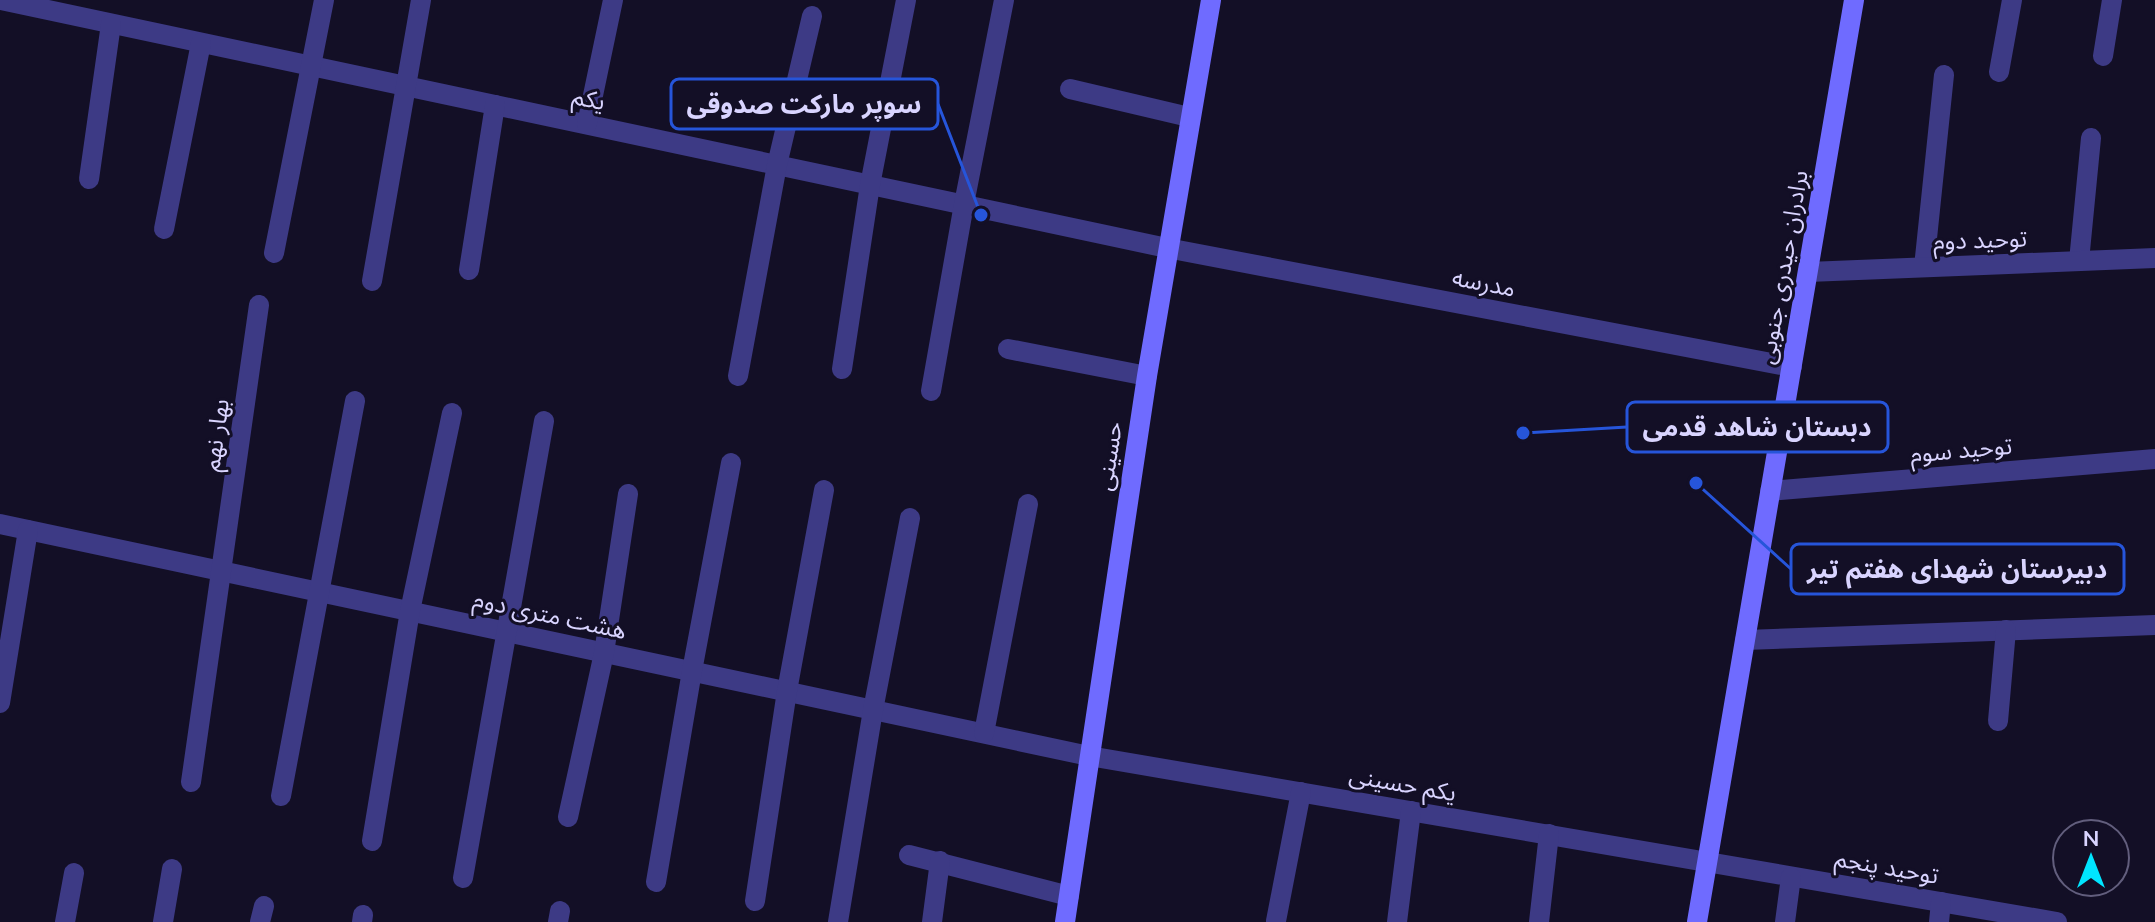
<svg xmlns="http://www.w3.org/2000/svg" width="2155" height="922" viewBox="0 0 2155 922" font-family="Mulish,'Noto Sans Arabic',sans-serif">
	<rect width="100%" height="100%" fill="#130f26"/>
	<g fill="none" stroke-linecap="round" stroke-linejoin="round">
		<g stroke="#3d3a85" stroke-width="20">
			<polyline points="1,0 1167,248 1792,367"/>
			<polyline points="2103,56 2112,0"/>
			<polyline points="1999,72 2012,0"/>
			<polyline points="1070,89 1189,117"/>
			<polyline points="587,124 613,0"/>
			<polyline points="89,179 111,24"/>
			<polyline points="164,229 201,43"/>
			<polyline points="274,253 324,0"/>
			<polyline points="2079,261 2091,138"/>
			<polyline points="1924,267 1944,75"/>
			<polyline points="469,270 495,105"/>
			<polyline points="1808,272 2155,258"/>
			<polyline points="372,281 421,0"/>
			<polyline points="1008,349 1147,376"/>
			<polyline points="842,369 870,185 906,0"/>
			<polyline points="738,376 777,165 812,16"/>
			<polyline points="931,391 964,204 1004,0"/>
			<polyline points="1770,491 2155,459"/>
			<polyline points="0,524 1089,756 2057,922"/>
			<polyline points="1745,640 2155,625"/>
			<polyline points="0,703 28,530"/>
			<polyline points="1998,721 2006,630"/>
			<polyline points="984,733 1028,504"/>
			<polyline points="191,782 259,305"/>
			<polyline points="281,796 355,401"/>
			<polyline points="568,817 604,653 628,494"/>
			<polyline points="372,841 410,611 452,413"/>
			<polyline points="909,855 1069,896"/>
			<polyline points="463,878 544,421"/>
			<polyline points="656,882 692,671 731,463"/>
			<polyline points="755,901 787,691 824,490"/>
			<polyline points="1276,921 1301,792"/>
			<polyline points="65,922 74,873"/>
			<polyline points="163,922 172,869"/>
			<polyline points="260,922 264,906"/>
			<polyline points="362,922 363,915"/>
			<polyline points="558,922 560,911"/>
			<polyline points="838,922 873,710 910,518"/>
			<polyline points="932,922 940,861"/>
			<polyline points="1397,922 1411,811"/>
			<polyline points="1539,922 1549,834"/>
			<polyline points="1785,922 1791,877"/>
			<polyline points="1939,922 1941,902"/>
		</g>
		<g stroke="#6f6bff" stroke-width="20">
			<polyline points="1065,922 1147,376 1211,0"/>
			<polyline points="1697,922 1854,0"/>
		</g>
	</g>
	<g text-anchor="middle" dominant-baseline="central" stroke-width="6" stroke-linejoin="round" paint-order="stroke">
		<g font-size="24" fill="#d9d4ff" stroke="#130f26">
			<text transform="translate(589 98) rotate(12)">یکم</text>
			<text transform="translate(1980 239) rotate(-2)">توحید دوم</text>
			<text transform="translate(1782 267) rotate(-80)">برادران حیدری جنوبی</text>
			<text transform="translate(1484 282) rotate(11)">مدرسه</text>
			<text transform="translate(215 435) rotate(-82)">بهار نهم</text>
			<text transform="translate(1961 449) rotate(-5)">توحید سوم</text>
			<text transform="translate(1108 456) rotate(-81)">حسینی</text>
			<text transform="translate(550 614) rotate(12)">هشت متری دوم</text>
			<text transform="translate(1403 783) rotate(10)">یکم حسینی</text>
			<text transform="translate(1887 866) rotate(10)">توحید پنجم</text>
		</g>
	</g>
	<path fill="none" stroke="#2655da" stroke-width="3" d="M981 215L938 104M1523 433L1627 427M1696 483L1791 569"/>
	<g fill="#2655da" stroke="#130f26" stroke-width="3">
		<circle cx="981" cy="215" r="8"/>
		<circle cx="1523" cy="433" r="8"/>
		<circle cx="1696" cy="483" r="8"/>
	</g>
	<g fill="#130f26" stroke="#2655da" stroke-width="3">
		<rect x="671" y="79" width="267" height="50" rx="8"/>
		<rect x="1627" y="402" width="261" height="50" rx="8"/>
		<rect x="1791" y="544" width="333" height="50" rx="8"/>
	</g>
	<g font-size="26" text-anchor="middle" font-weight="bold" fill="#d9d4ff">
		<text x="804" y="113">سوپر مارکت صدوقی</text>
		<text x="1757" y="436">دبستان شاهد قدمی</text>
		<text x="1957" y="578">دبیرستان شهدای هفتم تیر</text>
	</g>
	<g transform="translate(2091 858)"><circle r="38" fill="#130f26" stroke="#625e7d" stroke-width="2"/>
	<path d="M0-6L14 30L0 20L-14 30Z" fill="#00e5ff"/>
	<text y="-12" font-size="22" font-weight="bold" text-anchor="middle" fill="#d9d4ff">N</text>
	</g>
</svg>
